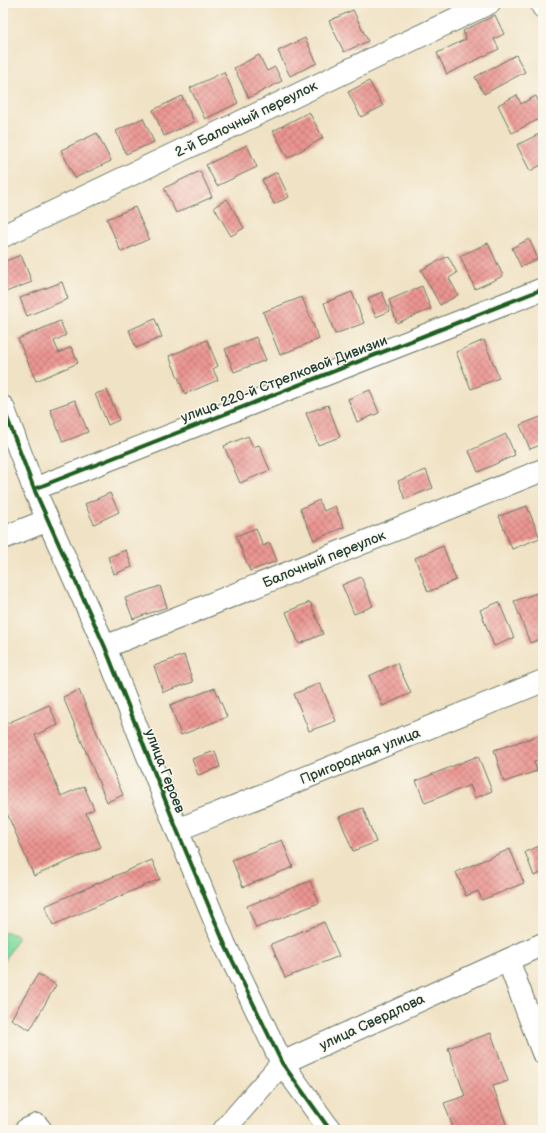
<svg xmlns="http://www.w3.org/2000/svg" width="546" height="1133" viewBox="0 0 546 1133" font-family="'Balsamiq Sans',sans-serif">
	<defs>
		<pattern id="building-cross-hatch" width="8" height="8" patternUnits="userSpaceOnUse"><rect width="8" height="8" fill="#eb9491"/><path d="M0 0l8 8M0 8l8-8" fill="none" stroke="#be7a77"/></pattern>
	</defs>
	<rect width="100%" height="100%" fill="#fbf7ec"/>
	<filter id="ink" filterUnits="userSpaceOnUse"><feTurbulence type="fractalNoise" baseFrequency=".025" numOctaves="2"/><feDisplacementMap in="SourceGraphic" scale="8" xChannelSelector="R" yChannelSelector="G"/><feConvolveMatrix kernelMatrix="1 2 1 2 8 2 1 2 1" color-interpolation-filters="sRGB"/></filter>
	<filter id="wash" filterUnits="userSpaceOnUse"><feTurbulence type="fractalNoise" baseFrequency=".012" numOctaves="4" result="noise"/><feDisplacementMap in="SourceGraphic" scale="16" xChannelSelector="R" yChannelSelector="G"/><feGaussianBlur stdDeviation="0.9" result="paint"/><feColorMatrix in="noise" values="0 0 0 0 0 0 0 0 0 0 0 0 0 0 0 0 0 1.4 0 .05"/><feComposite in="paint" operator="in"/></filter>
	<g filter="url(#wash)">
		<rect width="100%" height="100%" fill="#f0e2c4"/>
		<polygon fill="#84dda2" stroke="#528d6b" points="7,932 16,935 17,939 3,963 3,933"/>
		<g id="blocks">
			<g fill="url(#building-cross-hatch)">
				<polygon points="353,10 368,41 344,52 329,21"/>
				<polygon points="495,15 504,34 494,39 499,49 447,74 437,53 466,39 463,31"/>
				<polygon points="305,38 317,63 290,76 278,51"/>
				<polygon points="259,55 267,71 275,67 282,81 249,98 234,68"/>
				<polygon points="516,55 525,72 484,94 475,77"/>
				<polygon points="224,72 238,103 205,119 190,88"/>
				<polygon points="369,81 383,106 361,117 348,92"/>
				<polygon points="517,95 521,104 536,96 543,111 543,117 512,133 498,105"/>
				<polygon points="182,96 194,122 164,136 153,110"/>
				<polygon points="309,112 323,138 288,158 273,131"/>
				<polygon points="143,118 154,142 126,154 116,131"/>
				<polygon points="543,132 543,164 530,171 517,145"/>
				<polygon points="97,133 111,161 75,178 61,150"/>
				<polygon points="247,145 257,167 217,186 206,165"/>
				<polygon points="200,171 212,197 176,213 164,188"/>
				<polygon points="277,172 289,197 274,204 262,180"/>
				<polygon points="227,199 244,228 231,236 214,207"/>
				<polygon points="135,207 149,239 121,252 107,219"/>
				<polygon points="529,239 538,259 521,267 512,248"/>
				<polygon points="488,243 503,276 475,289 460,256"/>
				<polygon points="21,255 32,282 3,293 3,262"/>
				<polygon points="448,256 457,273 449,278 458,295 440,305 421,270"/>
				<polygon points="62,282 68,299 27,316 20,298"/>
				<polygon points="422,286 431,309 397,323 389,300"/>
				<polygon points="352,292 364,323 335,334 324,303"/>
				<polygon points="382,292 390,311 376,317 368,298"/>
				<polygon points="302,297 319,339 280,355 263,312"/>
				<polygon points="155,319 162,337 136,348 129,330"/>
				<polygon points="60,321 66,335 54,341 59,353 71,347 78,363 36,381 18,339"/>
				<polygon points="256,337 266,360 234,372 225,349"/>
				<polygon points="207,340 218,366 213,369 218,380 185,394 169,356"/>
				<polygon points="484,340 499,378 471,389 456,352"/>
				<polygon points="107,390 119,420 108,425 95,394"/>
				<polygon points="370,390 379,413 357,422 348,399"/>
				<polygon points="75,400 88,432 63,442 50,409"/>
				<polygon points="328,405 340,437 318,445 306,413"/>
				<polygon points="543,416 543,444 530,449 520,425"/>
				<polygon points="506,434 515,455 478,472 469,451"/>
				<polygon points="248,436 253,447 259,445 270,470 240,483 224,446"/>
				<polygon points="426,470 433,488 405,499 398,481"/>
				<polygon points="110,493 119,512 94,524 85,504"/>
				<polygon points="319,500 324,511 335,506 344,527 314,540 300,509"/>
				<polygon points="527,506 540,538 512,549 499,516"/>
				<polygon points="256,528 263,546 270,543 277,561 250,571 236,536"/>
				<polygon points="443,546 456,580 428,592 415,558"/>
				<polygon points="126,550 132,567 114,574 108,557"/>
				<polygon points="361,577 373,606 354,614 342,585"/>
				<polygon points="160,586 167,607 133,619 125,598"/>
				<polygon points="543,591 543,638 530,643 514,601"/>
				<polygon points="310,602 323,634 299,644 286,612"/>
				<polygon points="499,602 514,638 494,646 480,610"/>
				<polygon points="184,655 193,682 163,692 154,666"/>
				<polygon points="397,663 411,693 383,706 369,676"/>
				<polygon points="320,683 336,721 309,731 294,694"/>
				<polygon points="215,688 227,717 181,735 170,705"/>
				<polygon points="79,690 123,795 107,802 63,697"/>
				<polygon points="49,705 58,725 35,735 61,796 84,786 94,809 86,813 101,847 34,876 3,804 3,725"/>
				<polygon points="543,734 543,758 534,761 537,771 504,782 494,750"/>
				<polygon points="215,751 220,767 198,775 192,759"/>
				<polygon points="478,756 492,791 475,798 470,785 425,803 416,781"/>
				<polygon points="363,808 376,842 353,851 339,817"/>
				<polygon points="282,840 293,867 243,887 232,860"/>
				<polygon points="542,845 543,848 543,872 534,876 525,852"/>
				<polygon points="510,849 524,883 482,900 478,891 466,896 456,872"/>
				<polygon points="152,860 160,879 53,925 45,906"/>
				<polygon points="310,881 319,903 256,928 247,906"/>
				<polygon points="324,922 339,956 285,978 271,944"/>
				<polygon points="38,974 56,985 30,1030 11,1019"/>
				<polygon points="491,1033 508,1081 493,1086 508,1130 454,1130 444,1103 465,1096 448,1048"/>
			</g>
		</g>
	</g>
	<g filter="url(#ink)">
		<use href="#blocks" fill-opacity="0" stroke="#687766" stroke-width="1"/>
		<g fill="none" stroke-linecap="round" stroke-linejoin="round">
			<g stroke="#687766" stroke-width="24">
				<g id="minor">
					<polyline points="541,3 543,7"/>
					<polyline points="3,236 489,3"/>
					<polyline points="3,407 34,489 105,647 177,830 225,945 282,1063 330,1130"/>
					<polyline points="34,489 543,289"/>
					<polyline points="3,538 48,520"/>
					<polyline points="105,647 543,470"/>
					<polyline points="177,830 543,681"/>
					<polyline points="508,960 543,1053"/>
					<polyline points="26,1130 37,1125 41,1130"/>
					<polyline points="224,1130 282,1063 543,944"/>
				</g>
			</g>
			<use href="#minor" stroke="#fff" stroke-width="22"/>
			<g stroke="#fbf7ec" stroke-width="6">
				<g id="cycleway">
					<polyline points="3,407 34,489 105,647 177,830 225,945 282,1063 330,1130"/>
					<polyline points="34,489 543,289"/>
				</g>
			</g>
			<use href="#cycleway" stroke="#1b5e20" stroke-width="4"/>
		</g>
	</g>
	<g text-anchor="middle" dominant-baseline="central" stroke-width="3" stroke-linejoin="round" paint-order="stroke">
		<g font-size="14" fill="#1f3d34" stroke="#fbf7ec">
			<text transform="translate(246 119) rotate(-26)">2-й Балочный переулок</text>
			<text transform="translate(284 379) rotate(-21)">улица 220-й Стрелковой Дивизии</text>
			<text transform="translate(324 559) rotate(-22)">Балочный переулок</text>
			<text transform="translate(360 756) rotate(-22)">Пригородная улица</text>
			<text transform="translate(165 771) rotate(69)">улица Героев</text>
			<text transform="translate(372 1022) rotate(-25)">улица Свердлова</text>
		</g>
	</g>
	<rect width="546" height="1133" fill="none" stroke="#fbf7ec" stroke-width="16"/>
</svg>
